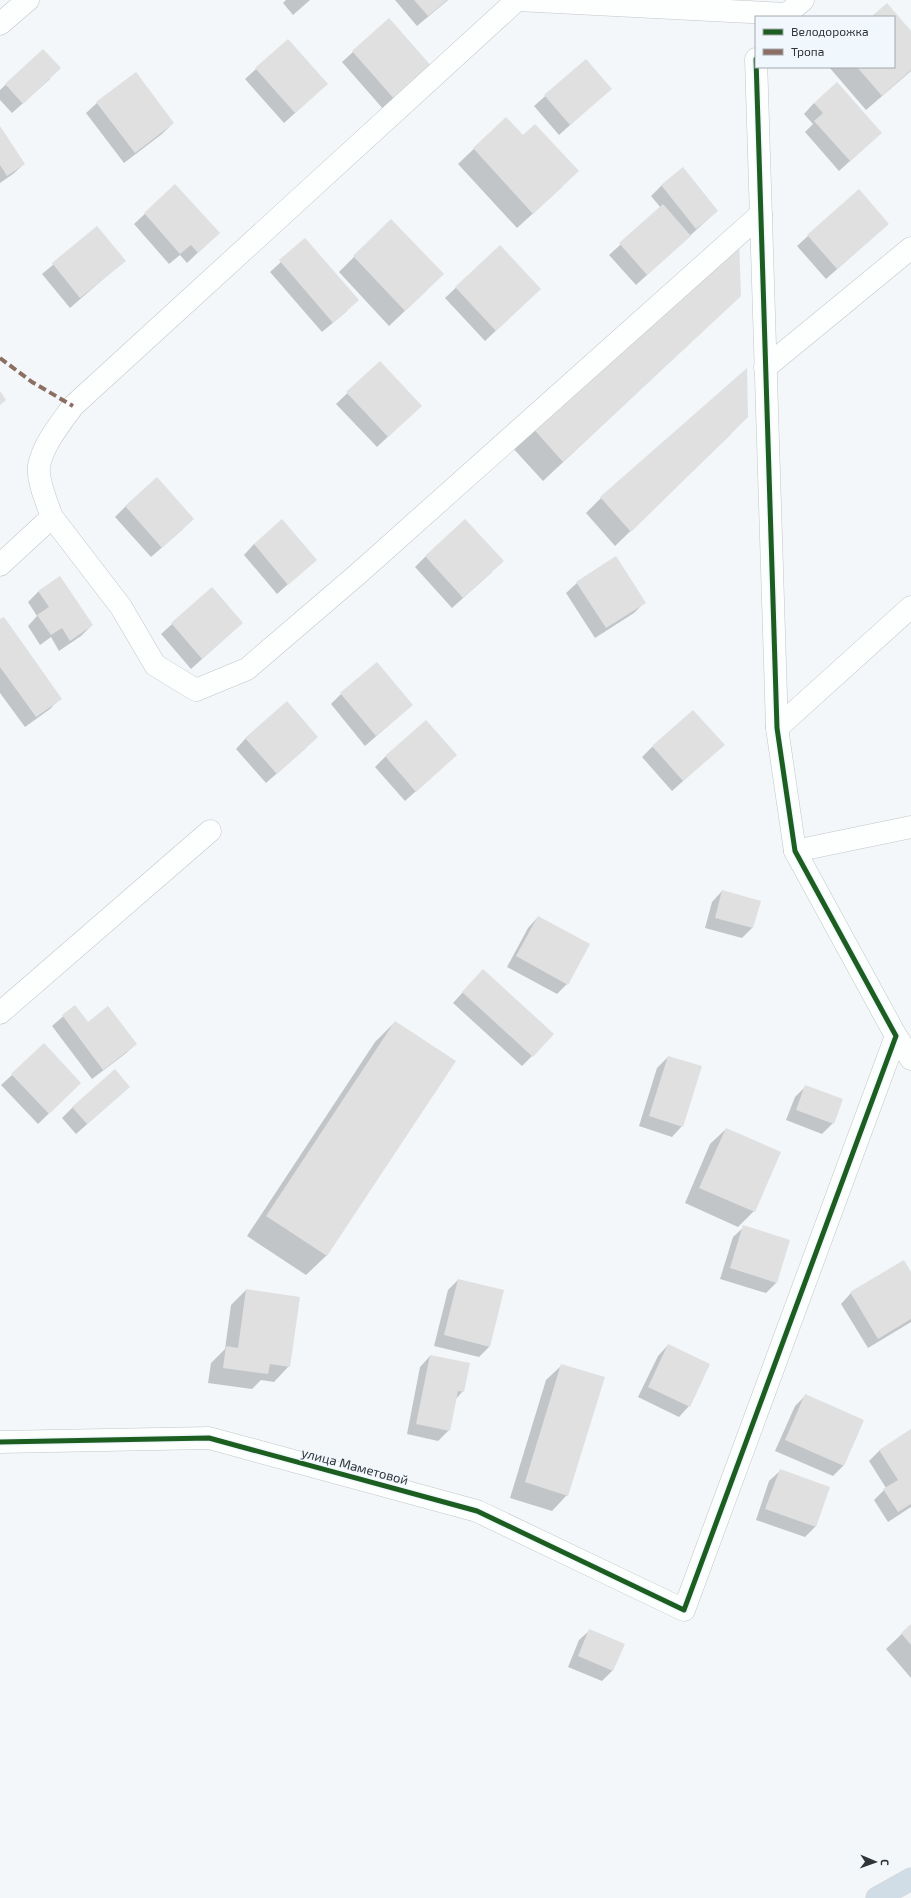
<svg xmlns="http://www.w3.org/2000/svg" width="911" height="1898" viewBox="0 0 911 1898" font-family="'Exo 2',sans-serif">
	<rect width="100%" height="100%" fill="#f3f7fa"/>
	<g fill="#0003">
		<polygon points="286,0 310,0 293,15 283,3"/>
		<polygon points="395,0 448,0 417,26"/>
		<polygon points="886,5 911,33 911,71 866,110 829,67 894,67 894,17 873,17"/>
		<polygon points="389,19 431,67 384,110 342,62"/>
		<polygon points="43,50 50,79 12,113 0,100 0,90"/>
		<polygon points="586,60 610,89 559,135 534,106"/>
		<polygon points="256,69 316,94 284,123 245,79"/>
		<polygon points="97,103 173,123 162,134 124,163 86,113"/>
		<polygon points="814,103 870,143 839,171 805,132 813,124 804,114"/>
		<polygon points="506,118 562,187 517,228 458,164"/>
		<polygon points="0,128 24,164 13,174 0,183"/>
		<polygon points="662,185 717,211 636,285 609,255 661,208 651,196"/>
		<polygon points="175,186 208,243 187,263 180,255 169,264 134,224"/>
		<polygon points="888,224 826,279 797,246 808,236"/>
		<polygon points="97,228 124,261 70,308 42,274"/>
		<polygon points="305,240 347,311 322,332 270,272"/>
		<polygon points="500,246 529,299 485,341 445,298"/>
		<polygon points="354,257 427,290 389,326 339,272"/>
		<polygon points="740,296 543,481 511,446"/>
		<polygon points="380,362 410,416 377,447 336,404"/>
		<polygon points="732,433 615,546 586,513 601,498"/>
		<polygon points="126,506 183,529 151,557 115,517"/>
		<polygon points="254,544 315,560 277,594 244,555"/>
		<polygon points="426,556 492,572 452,608 415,567"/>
		<polygon points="60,577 92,625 81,636 59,651 51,637 40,645 28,626 37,616 28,602 38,592"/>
		<polygon points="577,583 645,602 634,613 595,638 566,593"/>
		<polygon points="212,588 231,633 191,669 161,634"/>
		<polygon points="0,621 60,698 50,709 25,727 0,693"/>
		<polygon points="341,694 412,705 365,746 331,704"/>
		<polygon points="246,738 306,748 266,783 236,749"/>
		<polygon points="723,745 672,791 642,757 652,747"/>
		<polygon points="456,755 405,801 375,767 386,756"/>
		<polygon points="722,891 759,901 752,928 742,938 705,928 712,902"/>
		<polygon points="538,917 567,984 557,994 507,967 528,928"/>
		<polygon points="473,981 532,1056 522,1066 453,1003"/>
		<polygon points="75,1006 88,1023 136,1044 125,1054 92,1079 52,1026"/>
		<polygon points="395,1022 454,1062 326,1256 306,1275 247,1236 375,1042"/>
		<polygon points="668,1057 682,1126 672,1137 639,1126 657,1068"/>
		<polygon points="12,1075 69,1094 38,1124 1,1085"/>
		<polygon points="806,1086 833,1123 822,1134 786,1120 795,1097"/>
		<polygon points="129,1087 76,1134 62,1118 73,1107"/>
		<polygon points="726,1129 754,1211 738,1227 685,1203 710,1144"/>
		<polygon points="744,1227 776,1283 766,1293 720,1279 733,1237"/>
		<polygon points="911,1274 911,1322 868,1348 841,1304 851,1293"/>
		<polygon points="458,1280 489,1347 479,1357 434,1346 448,1290"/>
		<polygon points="246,1290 289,1366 274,1382 261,1380 252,1389 208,1383 211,1363 225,1349 231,1305"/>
		<polygon points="668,1345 689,1406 679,1417 638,1397 658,1356"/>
		<polygon points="430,1356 463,1391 455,1400 449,1430 438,1441 407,1434 420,1367"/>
		<polygon points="562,1365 567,1495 552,1511 510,1498 546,1380"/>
		<polygon points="805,1396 863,1421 843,1466 833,1476 775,1451 795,1406"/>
		<polygon points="911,1430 911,1507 888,1522 874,1500 886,1488 869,1461 879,1451"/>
		<polygon points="780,1471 829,1488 815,1527 805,1537 756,1520 769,1481"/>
		<polygon points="911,1625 911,1678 886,1649"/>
		<polygon points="590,1630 624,1644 612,1671 602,1681 568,1667 579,1640"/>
	</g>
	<g fill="#dfe0df">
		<polygon points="414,0 447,0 428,16"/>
		<polygon points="887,3 911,31 911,70 882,96 857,67 894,67 894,17 871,17"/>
		<polygon points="389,18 432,67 395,100 352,51"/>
		<polygon points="288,39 328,84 295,113 255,68"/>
		<polygon points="43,49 61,68 23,104 5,84"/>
		<polygon points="586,59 612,89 570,125 544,95"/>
		<polygon points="136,72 174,123 135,153 96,102"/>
		<polygon points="837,82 882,133 850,161 814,121 823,113 814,103"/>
		<polygon points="506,117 523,135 535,124 579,171 533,214 473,148"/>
		<polygon points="0,126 25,164 7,176 0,165"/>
		<polygon points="683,167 718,211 696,229 661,185"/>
		<polygon points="175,184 220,233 198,253 191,245 180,254 144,213"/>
		<polygon points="859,189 889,224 837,269 807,235"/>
		<polygon points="663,204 691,236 647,275 619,243"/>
		<polygon points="391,219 444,274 405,311 353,256"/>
		<polygon points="97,226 126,261 80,298 52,263"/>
		<polygon points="305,238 359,300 333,323 279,260"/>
		<polygon points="739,241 741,296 563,462 530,425"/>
		<polygon points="500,245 541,289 496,331 455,287"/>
		<polygon points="380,361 422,406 388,437 346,392"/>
		<polygon points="747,368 748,417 631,532 600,497"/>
		<polygon points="0,391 6,400 0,405"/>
		<polygon points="157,477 194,519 162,548 125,506"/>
		<polygon points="282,519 317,560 288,585 254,544"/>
		<polygon points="465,519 504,561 463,598 425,556"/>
		<polygon points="616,556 646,603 606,628 576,582"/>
		<polygon points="60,576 93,625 70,641 62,628 51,635 37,615 49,607 38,591"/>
		<polygon points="212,587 243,623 202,659 171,623"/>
		<polygon points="4,617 62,699 36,717 0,667 0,619"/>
		<polygon points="377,662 413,705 376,736 340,693"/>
		<polygon points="287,701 318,737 277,774 245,738"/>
		<polygon points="693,710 725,745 683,781 652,746"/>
		<polygon points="426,720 457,755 416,792 385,756"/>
		<polygon points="722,890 761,901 753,928 715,918"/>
		<polygon points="538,916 590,944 568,985 516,956"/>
		<polygon points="483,969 554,1034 533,1057 462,992"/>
		<polygon points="75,1005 88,1022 108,1006 137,1044 103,1070 62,1015"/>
		<polygon points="395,1021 456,1061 327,1256 266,1216"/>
		<polygon points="44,1043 81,1083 49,1114 11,1074"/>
		<polygon points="668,1056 702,1066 683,1127 649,1116"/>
		<polygon points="115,1069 130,1087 87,1124 72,1107"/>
		<polygon points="805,1085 843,1099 834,1124 796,1110"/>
		<polygon points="726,1128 781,1152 755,1212 699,1188"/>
		<polygon points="743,1225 790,1240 777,1283 730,1268"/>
		<polygon points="904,1260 911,1272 911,1319 878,1339 850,1292"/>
		<polygon points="458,1279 504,1290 490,1347 444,1335"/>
		<polygon points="246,1289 300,1297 290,1367 270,1364 268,1374 223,1368 226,1346 238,1348"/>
		<polygon points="668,1344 710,1364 690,1407 648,1387"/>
		<polygon points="430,1355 470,1363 464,1392 458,1391 450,1431 416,1424"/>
		<polygon points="561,1364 605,1377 568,1496 525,1482"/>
		<polygon points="805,1394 864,1420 844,1466 785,1440"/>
		<polygon points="911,1429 911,1504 898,1512 883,1489 898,1480 879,1450"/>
		<polygon points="780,1469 830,1487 816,1527 765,1509"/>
		<polygon points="911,1624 911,1645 901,1633"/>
		<polygon points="589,1629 625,1644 613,1671 578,1656"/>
	</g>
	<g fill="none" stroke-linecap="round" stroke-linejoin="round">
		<g stroke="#c2c6c8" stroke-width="23">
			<g id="minor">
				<polyline points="517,0 787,14 803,0"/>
				<polyline points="0,24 28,0"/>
				<polyline points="765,368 911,248"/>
				<polyline points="52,517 121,607 155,665 196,690 247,669 359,573 761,214"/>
				<path d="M0 565 52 517C47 503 37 480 39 466 43 444 61 423 73 406L517 0"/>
				<polyline points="777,728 911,607"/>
				<polyline points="795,851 911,827"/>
				<polyline points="0,1013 210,831"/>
				<polyline points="896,1036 911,1059"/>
				<polyline points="0,1442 209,1438 477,1511 684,1610 896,1036 795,851 777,728 756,59"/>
			</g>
		</g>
		<g stroke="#d1d3d5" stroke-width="23">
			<polyline id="trunk" points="877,1898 911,1879"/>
		</g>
		<use href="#minor" stroke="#fdfefe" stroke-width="22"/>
		<use href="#trunk" stroke="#d1dde6" stroke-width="22"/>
		<polyline stroke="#8d6e63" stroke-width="4" stroke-dasharray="8 4" stroke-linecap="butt" points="0,358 32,382 73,406"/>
		<g stroke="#f0f7fd" stroke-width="8">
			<polyline id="cycleway" points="0,1442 209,1438 477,1511 684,1610 896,1036 795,851 777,728 756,59"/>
		</g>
		<use href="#cycleway" stroke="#1b5e20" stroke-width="5"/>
	</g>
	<g text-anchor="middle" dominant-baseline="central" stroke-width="3" stroke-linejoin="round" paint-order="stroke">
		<g font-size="13" fill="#2f3437" stroke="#f0f7fd">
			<text transform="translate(355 1466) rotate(15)">улица Маметовой</text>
		</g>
	</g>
	<rect x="755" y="16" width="140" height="52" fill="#f0f7fd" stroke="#a3a9ae"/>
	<rect x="763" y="29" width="20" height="6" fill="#1b5e20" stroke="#a3a9ae"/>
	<text x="791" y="36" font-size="12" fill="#2f3437">Велодорожка</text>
	<rect x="763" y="49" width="20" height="6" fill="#8d6e63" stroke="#a3a9ae"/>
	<text x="791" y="56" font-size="12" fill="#2f3437">Тропа</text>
	<g transform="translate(875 1862) rotate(92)" stroke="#f0f7fd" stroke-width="3" paint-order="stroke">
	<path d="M0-3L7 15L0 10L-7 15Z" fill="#2f3437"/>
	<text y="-6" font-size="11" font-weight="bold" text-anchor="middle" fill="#2f3437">С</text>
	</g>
</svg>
